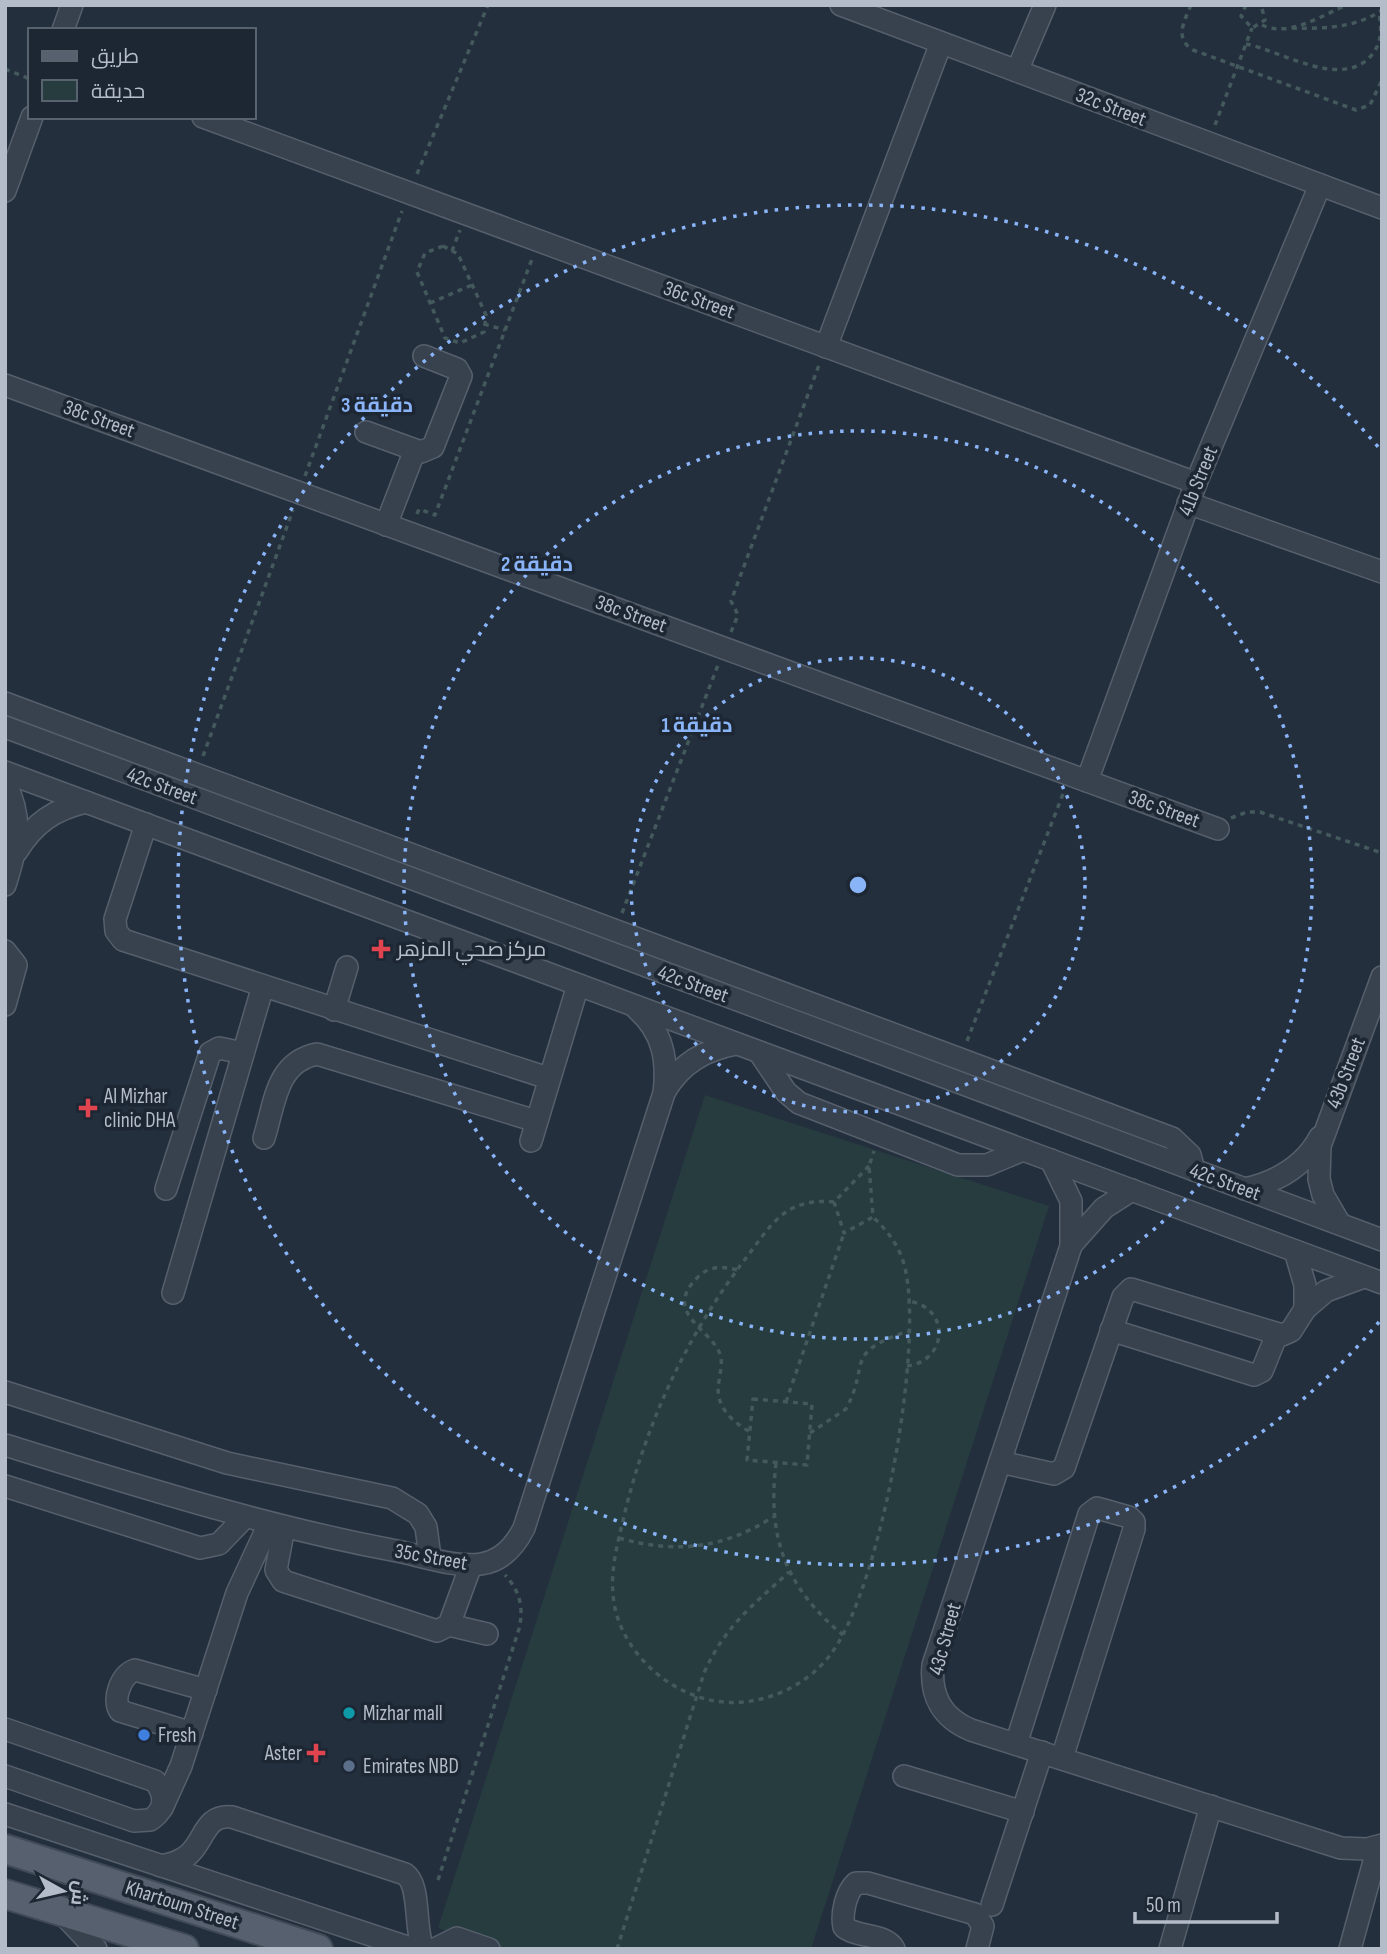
<svg xmlns="http://www.w3.org/2000/svg" width="1387" height="1954" viewBox="0 0 1387 1954" font-family="'Sofia Sans Condensed',Cairo,sans-serif">
	<rect width="100%" height="100%" fill="#242f3e"/>
	<polygon fill="#263c3f" points="705,1095 1049,1206 811,1949 503,1949 438,1928"/>
	<g fill="none" stroke-linecap="round" stroke-linejoin="round">
		<g stroke="#565f6c" stroke-width="24">
			<g id="minor">
				<polyline points="841,5 1382,208"/>
				<polyline points="63,30 72,5"/>
				<polyline points="1017,71 1045,5"/>
				<polyline points="203,117 1196,483"/>
				<polyline points="5,191 32,117"/>
				<polyline points="826,347 941,43"/>
				<polyline points="5,385 1218,829"/>
				<polyline points="366,432 421,452 433,447 461,376 457,369 424,356"/>
				<polyline points="1188,503 1382,572"/>
				<polyline points="386,525 415,450"/>
				<polyline points="5,703 1172,1138 1190,1155 1194,1170"/>
				<polyline points="5,727 1382,1240"/>
				<polyline points="5,772 1382,1283"/>
				<polyline points="1087,781 1196,483 1320,185"/>
				<path d="M5 783C24 819 17 848 5 885"/>
				<polyline points="146,824 115,919 116,931 123,940 548,1078"/>
				<path d="M17 851C34 823 55 809 86 802"/>
				<polyline points="5,951 16,965 5,1005"/>
				<polyline points="334,1010 347,967"/>
				<polyline points="759,1052 786,1092 799,1103 958,1165 987,1165 1023,1150"/>
				<path d="M665 1091C681 1063 705 1050 736 1044"/>
				<path d="M264 1138C275 1103 276 1062 317 1054L536 1121"/>
				<polyline points="531,1141 578,985"/>
				<path d="M1051 1160 1071 1201V1246L933 1665C930 1696 942 1718 971 1730L1341 1848 1367 1849 1382 1845"/>
				<polyline points="166,1189 210,1053 219,1048 243,1053"/>
				<path d="M1245 1189C1276 1182 1304 1167 1320 1137"/>
				<polyline points="1340,1224 1323,1195 1319,1179 1320,1146 1382,977"/>
				<polyline points="1072,1244 1104,1208 1132,1190"/>
				<polyline points="1295,1251 1305,1285 1305,1309"/>
				<polyline points="173,1293 263,986"/>
				<polyline points="1111,1330 1254,1375 1262,1371 1277,1334"/>
				<polyline points="5,1392 227,1463 392,1498 418,1514 426,1527 430,1557"/>
				<path d="M5 1445C135 1485 263 1526 397 1551 422 1556 456 1568 481 1564 502 1561 515 1546 524 1528L664 1093C668 1060 663 1032 637 1009"/>
				<polyline points="1000,1462 1054,1474 1064,1468 1123,1297 1131,1289 1282,1335 1291,1331 1305,1309 1326,1291 1364,1277"/>
				<polyline points="5,1486 200,1548 219,1544 245,1517"/>
				<polyline points="284,1527 276,1570 283,1581 437,1631 449,1625 471,1565"/>
				<polyline points="449,1625 487,1634"/>
				<path d="M5 1729 155 1781C166 1795 166 1810 150 1820L134 1821 5 1776"/>
				<path d="M192 1733 120 1711C112 1699 121 1675 135 1670L206 1690"/>
				<polyline points="1016,1744 1089,1514 1097,1508 1129,1517 1134,1522 1134,1529 1062,1758"/>
				<polyline points="904,1776 1023,1812"/>
				<polyline points="162,1808 181,1766 237,1593 269,1524"/>
				<polyline points="5,1814 413,1949"/>
				<path d="M161 1866C171 1864 180 1862 188 1855 205 1841 204 1814 232 1817L405 1874C421 1885 414 1927 423 1949"/>
				<polyline points="992,1905 1042,1752"/>
				<polyline points="62,1913 96,1949"/>
				<polyline points="435,1949 457,1938 489,1949"/>
				<path d="M894 1949C886 1933 857 1938 844 1927 841 1914 846 1892 856 1883H868L975 1914 983 1926 977 1949"/>
				<polyline points="1170,1949 1211,1806"/>
				<polyline points="1350,1949 1378,1847"/>
			</g>
		</g>
		<g stroke="#414a57" stroke-width="32">
			<g id="major">
				<polyline points="5,1849 318,1949"/>
				<polyline points="5,1894 184,1949"/>
			</g>
		</g>
		<g stroke="#44595c" stroke-width="3.5" stroke-dasharray="5 5" stroke-linecap="butt">
			<path d="M1191 5C1184 22 1174 38 1193 50L1356 110 1370 105 1382 80"/>
			<polyline points="1246,5 1241,16 1252,28 1265,20 1261,5"/>
			<path d="M1262 25C1289 38 1322 15 1347 5"/>
			<path d="M1292 28C1322 29 1356 28 1382 10"/>
			<path d="M1246 44C1281 51 1339 88 1369 58 1382 45 1382 30 1379 13"/>
			<polyline points="5,69 30,79"/>
			<polyline points="1215,125 1252,28"/>
			<polyline points="417,174 488,5"/>
			<polygon points="443,246 458,254 486,315 484,332 460,343 445,338 417,272 425,253"/>
			<polyline points="452,251 460,230"/>
			<polyline points="430,303 472,285"/>
			<polyline points="484,324 505,330"/>
			<polyline points="305,476 402,211"/>
			<polyline points="417,514 419,509 435,515 532,259"/>
			<polyline points="731,632 738,615 731,601 819,365"/>
			<polyline points="203,756 293,510"/>
			<polyline points="1231,818 1247,812 1260,812 1382,853"/>
			<polyline points="622,913 718,665"/>
			<polyline points="967,1041 1063,794"/>
			<polyline points="869,1166 834,1202 844,1233 873,1217 869,1166 874,1151"/>
			<path d="M834 1202C815 1200 797 1203 782 1215 768 1226 757 1244 746 1258 688 1334 648 1418 625 1512 618 1542 609 1572 614 1603 621 1645 656 1682 696 1696 744 1714 804 1693 833 1651 881 1583 924 1349 905 1268 900 1247 888 1231 873 1217"/>
			<path d="M737 1270C722 1266 708 1266 697 1278 662 1313 711 1329 720 1354 723 1363 720 1372 719 1381 714 1405 731 1421 750 1432"/>
			<path d="M907 1366C948 1361 951 1307 908 1301"/>
			<polygon points="753,1399 812,1404 807,1465 747,1460"/>
			<polyline points="786,1402 844,1233"/>
			<path d="M810 1433 846 1409C871 1362 842 1354 908 1331"/>
			<path d="M776 1463C767 1537 785 1587 843 1635"/>
			<path d="M619 1538C675 1554 723 1549 773 1517"/>
			<path d="M438 1880 519 1629C524 1608 520 1591 505 1575"/>
			<path d="M617 1949 704 1673C725 1626 752 1606 789 1572"/>
		</g>
		<use href="#minor" stroke="#38414e" stroke-width="21"/>
		<use href="#major" stroke="#56606e" stroke-width="28"/>
	</g>
	<g fill="none" stroke="#8ab4f8" stroke-width="3.5" stroke-dasharray="3.5 7">
		<circle cx="858" cy="885" r="227"/>
		<circle cx="858" cy="885" r="454"/>
		<path d="M1379 1322A680 680 0 1 1 1379 448"/>
	</g>
	<g fill="#e0444e" stroke="#1d2633" stroke-width="2.5">
		<path d="M377.5 938.5h7v7h7v7h-7v7h-7v-7h-7v-7h7z"/>
		<path d="M84.5 1097.5h7v7h7v7h-7v7h-7v-7h-7v-7h7z"/>
		<path d="M312.5 1742.5h7v7h7v7h-7v7h-7v-7h-7v-7h7z"/>
	</g>
	<circle fill="#0f9aa8" stroke="#1d2633" stroke-width="2.5" cx="349" cy="1713" r="7"/>
	<circle fill="#3f7fe0" stroke="#1d2633" stroke-width="2.5" cx="144" cy="1735" r="7"/>
	<circle fill="#5c6f8a" stroke="#1d2633" stroke-width="2.5" cx="349" cy="1766" r="7"/>
	<g text-anchor="middle" dominant-baseline="central" stroke-width="7" stroke-linejoin="round" paint-order="stroke">
		<g font-size="21" fill="#b4bcc9" stroke="#1d2633">
			<text transform="translate(1111 107) rotate(21)">32c Street</text>
			<text transform="translate(699 300) rotate(20)">36c Street</text>
			<text transform="translate(99 419) rotate(20)">38c Street</text>
			<text transform="translate(1198 481) rotate(-68)">41b Street</text>
			<text transform="translate(631 614) rotate(20)">38c Street</text>
			<text transform="translate(162 786) rotate(20)">42c Street</text>
			<text transform="translate(1164 809) rotate(20)">38c Street</text>
			<text transform="translate(693 984) rotate(20)">42c Street</text>
			<text transform="translate(1346 1073) rotate(-69)">43b Street</text>
			<text transform="translate(1225 1182) rotate(20)">42c Street</text>
			<text transform="translate(431 1557) rotate(10)">35c Street</text>
			<text transform="translate(945 1639) rotate(-75)">43c Street</text>
			<text transform="translate(182 1905) rotate(18)">Khartoum Street</text>
		</g>
		<g font-size="21" fill="#b4bcc9" stroke="#1d2633" text-anchor="start">
			<text x="397" y="949">مركز صحي المزهر</text>
			<text x="104" y="1096">Al Mizhar<tspan x="104" dy="24">clinic DHA</tspan></text>
			<text x="363" y="1713">Mizhar mall</text>
			<text x="158" y="1735">Fresh</text>
			<text x="302" y="1753" text-anchor="end">Aster</text>
			<text x="363" y="1766">Emirates NBD</text>
		</g>
	</g>
	<circle cx="858" cy="885" r="10" fill="#8ab4f8" stroke="#1d2633" stroke-width="3.5"/>
	<g font-size="21" text-anchor="middle" font-weight="bold" fill="#8ab4f8" stroke="#1d2633" stroke-width="7" stroke-linejoin="round" paint-order="stroke">
		<text x="377" y="412">3 دقيقة</text>
		<text x="537" y="571">2 دقيقة</text>
		<text x="697" y="732">1 دقيقة</text>
	</g>
	<rect width="1387" height="1954" fill="none" stroke="#b4bcc9" stroke-width="14"/>
	<rect x="28" y="28" width="228" height="91" fill="#1d2633" stroke="#59626f" stroke-width="2"/>
	<rect x="42" y="51" width="35" height="10" fill="#56606e" stroke="#59626f" stroke-width="2"/>
	<text x="91" y="63" font-size="21" fill="#b4bcc9">طريق</text>
	<rect x="42" y="80" width="35" height="21" fill="#263c3f" stroke="#59626f" stroke-width="2"/>
	<text x="91" y="98" font-size="21" fill="#b4bcc9">حديقة</text>
	<g transform="translate(63 1891) rotate(98)" stroke="#1d2633" stroke-width="5" paint-order="stroke">
	<path d="M0-5L12 26L0 18L-12 26Z" fill="#b4bcc9"/>
	<text y="-10" font-size="19" font-weight="bold" text-anchor="middle" fill="#b4bcc9">ش</text>
	</g>
	<path d="M1135 1912v10h142v-10" fill="none" stroke="#b4bcc9" stroke-width="3.5"/>
	<text x="1146" y="1912" font-size="21" fill="#b4bcc9" stroke="#1d2633" stroke-width="5" paint-order="stroke">50 m</text>
</svg>
